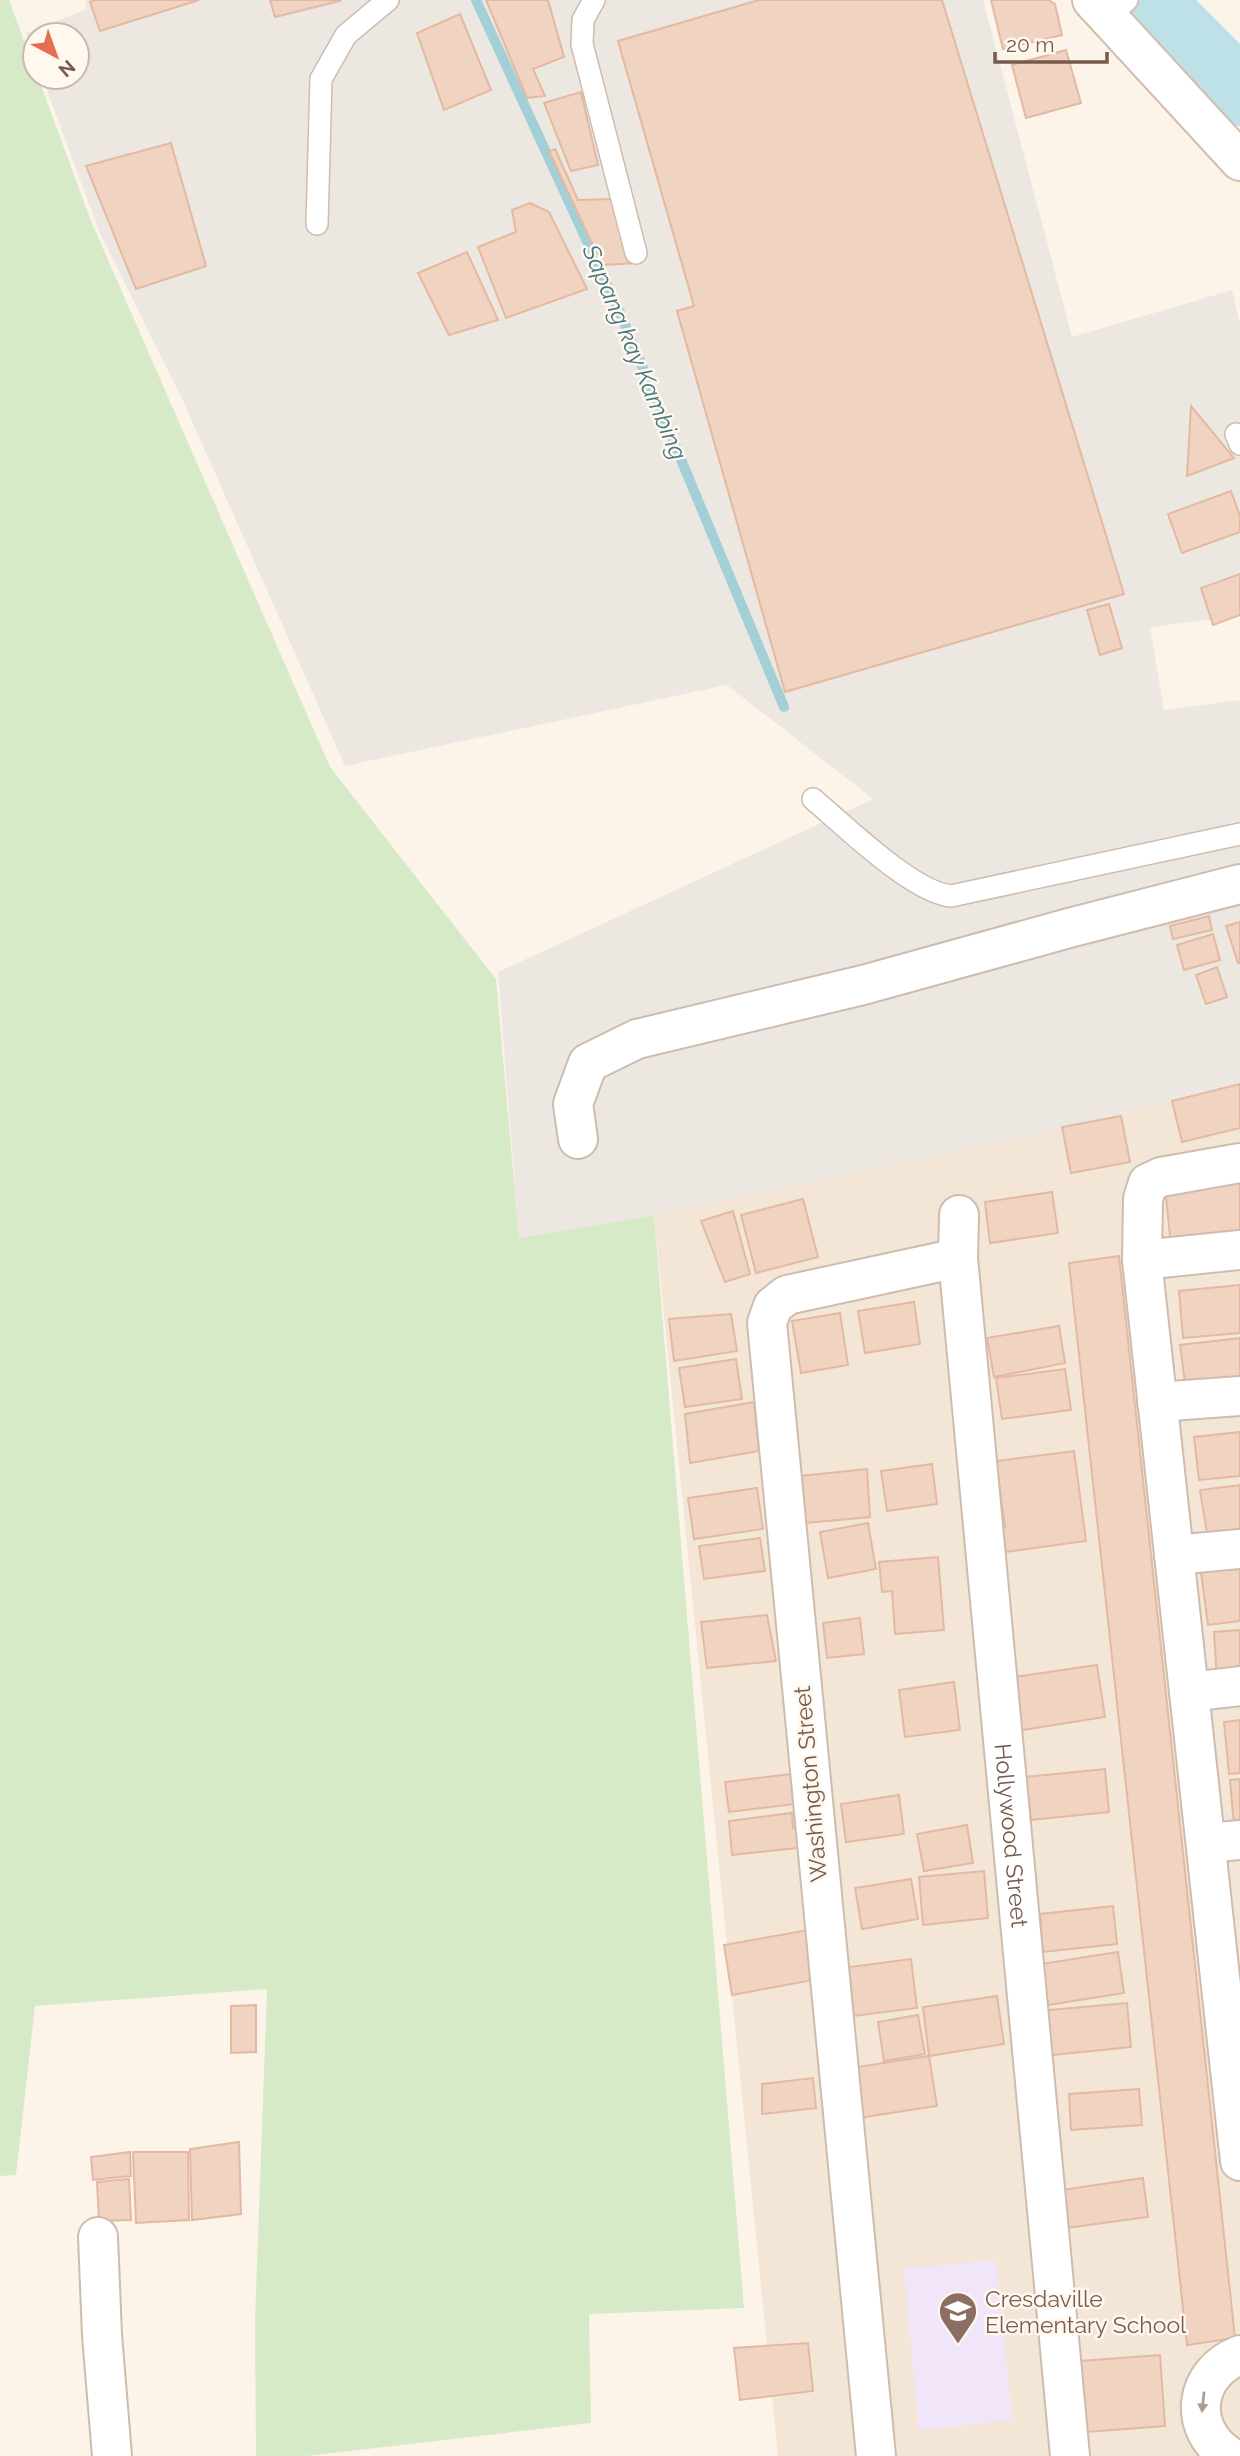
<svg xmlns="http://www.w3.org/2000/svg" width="1240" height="2456" viewBox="0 0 1240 2456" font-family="Raleway,sans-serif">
	<rect width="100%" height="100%" fill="#fcf4e9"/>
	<polygon fill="#f4e6d7" points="1240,1082 1240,2456 778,2456 654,1215 1052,1131"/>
	<polygon fill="#ede7e2" points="85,0 983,0 1072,337 1232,290 1240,324 1240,616 1150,627 1164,710 1240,700 1240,1082 1052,1131 654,1215 519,1239 498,972 873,799 727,685 345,766 183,401 99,231 42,77 77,77 77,35 35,35 35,57 26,33 87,9"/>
	<polygon fill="#f1e5f9" points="996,2260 1012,2420 919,2430 904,2269"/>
	<polygon fill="#d6eac7" points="0,0 9,0 35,70 35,77 38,77 91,221 330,767 496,979 519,1238 654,1215 744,2308 589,2314 591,2423 306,2456 256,2456 255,2321 267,1989 35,2006 16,2175 0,2176"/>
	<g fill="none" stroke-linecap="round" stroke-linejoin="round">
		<polyline stroke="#a3d0d7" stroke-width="10" points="476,0 620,313 784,707"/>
		<polyline stroke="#bde1e6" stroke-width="68" points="1148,0 1240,92"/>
	</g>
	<g fill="#f1d3c1" stroke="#e3b9a1" stroke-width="2">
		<polygon points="96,0 199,0 100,31 90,2"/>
		<polygon points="270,0 340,0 340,1 275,17"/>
		<polygon points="486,0 548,0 564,57 533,69 545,96 527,98"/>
		<polygon points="759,0 942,0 1124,594 785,692 677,311 694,306 618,41"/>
		<polygon points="991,0 1048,0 1055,4 1062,35 1003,49"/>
		<polygon points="460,14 491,90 444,110 417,33"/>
		<polygon points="1066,50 1081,103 1026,118 1012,65"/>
		<polygon points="581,92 598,165 571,171 544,103"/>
		<polygon points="171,143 206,266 136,289 86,166"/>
		<polygon points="555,149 578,200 613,199 636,263 602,265 549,151"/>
		<polygon points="530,203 549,212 587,289 506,318 478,247 516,232 512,210"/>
		<polygon points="467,252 498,320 449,335 418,273"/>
		<polygon points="1191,406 1234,458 1187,476"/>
		<polygon points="1231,491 1240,516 1240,532 1182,553 1168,514"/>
		<polygon points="1240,574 1240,615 1213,625 1201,588"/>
		<polygon points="1109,604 1122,648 1100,655 1087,610"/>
		<polygon points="1209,916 1212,930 1173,939 1170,926"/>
		<polygon points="1240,922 1240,963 1238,963 1226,926"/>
		<polygon points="1213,934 1220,960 1184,970 1177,945"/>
		<polygon points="1217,967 1227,997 1206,1004 1196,975"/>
		<polygon points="1240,1084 1240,1128 1182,1142 1172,1101"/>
		<polygon points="1121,1116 1130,1162 1071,1173 1062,1127"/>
		<polygon points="1240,1179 1240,1238 1171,1246 1165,1187"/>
		<polygon points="1052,1192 1058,1233 990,1243 985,1202"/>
		<polygon points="803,1199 818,1257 756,1273 741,1215"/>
		<polygon points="733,1211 750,1274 725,1282 701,1221"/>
		<polygon points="1119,1256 1235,2338 1187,2345 1069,1263"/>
		<polygon points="1240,1285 1240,1333 1183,1338 1179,1291"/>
		<polygon points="914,1302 920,1344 865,1353 858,1311"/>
		<polygon points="840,1313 848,1365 801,1373 792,1321"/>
		<polygon points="731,1314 737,1351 674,1361 669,1319"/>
		<polygon points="1059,1326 1065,1363 994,1377 987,1338"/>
		<polygon points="1240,1338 1240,1384 1186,1391 1180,1345"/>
		<polygon points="736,1359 742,1399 685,1407 679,1368"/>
		<polygon points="1065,1369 1071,1410 1002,1419 996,1378"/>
		<polygon points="754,1402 759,1451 690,1463 685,1414"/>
		<polygon points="1240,1432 1240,1476 1199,1480 1194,1437"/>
		<polygon points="1074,1451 1086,1541 998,1553 995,1528 1005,1527 996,1461"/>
		<polygon points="932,1464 937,1504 887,1511 881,1471"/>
		<polygon points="867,1469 870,1517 806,1523 800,1476"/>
		<polygon points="1240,1485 1240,1529 1207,1533 1200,1490"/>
		<polygon points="757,1488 763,1529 694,1539 688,1498"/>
		<polygon points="868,1523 876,1569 828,1578 820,1532"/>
		<polygon points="760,1538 765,1571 704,1579 699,1546"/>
		<polygon points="938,1557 944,1630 895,1634 892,1591 882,1592 879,1562"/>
		<polygon points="1240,1567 1240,1621 1208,1625 1201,1572"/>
		<polygon points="767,1615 776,1661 707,1668 701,1622"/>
		<polygon points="860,1618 864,1654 827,1658 823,1623"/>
		<polygon points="1240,1630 1240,1679 1217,1681 1214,1632"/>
		<polygon points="1097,1665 1105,1717 1022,1730 1014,1677"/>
		<polygon points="954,1682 960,1730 905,1737 899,1690"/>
		<polygon points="1240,1720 1240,1773 1229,1774 1224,1722"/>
		<polygon points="1105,1769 1109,1812 1031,1820 1026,1777"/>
		<polygon points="791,1774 795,1804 729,1812 725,1782"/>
		<polygon points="1240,1779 1240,1825 1234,1826 1230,1780"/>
		<polygon points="899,1795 904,1834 846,1842 841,1804"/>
		<polygon points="792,1813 793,1828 804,1826 806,1847 732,1855 729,1821"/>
		<polygon points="967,1825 973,1863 924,1871 917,1834"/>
		<polygon points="984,1871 988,1918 923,1925 919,1877"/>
		<polygon points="911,1879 918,1919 862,1929 855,1888"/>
		<polygon points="1113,1906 1117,1944 1043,1952 1040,1914"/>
		<polygon points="809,1930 818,1979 732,1995 724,1945"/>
		<polygon points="1118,1952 1124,1993 1048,2005 1041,1964"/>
		<polygon points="911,1959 917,2008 854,2016 849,1967"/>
		<polygon points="997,1996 1004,2044 929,2056 923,2007"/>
		<polygon points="1127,2003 1131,2047 1043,2056 1039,2011"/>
		<polygon points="256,2005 256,2052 231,2053 231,2006"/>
		<polygon points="918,2015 925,2054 884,2061 878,2022"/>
		<polygon points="929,2056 937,2106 858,2118 851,2068"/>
		<polygon points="813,2078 816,2108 762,2114 762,2084"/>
		<polygon points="1139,2089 1142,2125 1071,2130 1069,2094"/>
		<polygon points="239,2142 241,2214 192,2220 190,2149"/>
		<polygon points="130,2152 131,2176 93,2180 91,2157"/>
		<polygon points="133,2152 188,2152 189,2220 136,2223"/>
		<polygon points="1143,2178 1148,2217 1066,2228 1062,2190"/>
		<polygon points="129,2179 131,2220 99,2221 97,2182"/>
		<polygon points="808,2343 813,2391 740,2400 734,2348"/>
		<polygon points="1160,2355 1165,2426 1086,2432 1080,2361"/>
	</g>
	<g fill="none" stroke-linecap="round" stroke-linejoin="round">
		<g stroke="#cebcae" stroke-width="24">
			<g id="lane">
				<polyline points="594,0 583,20 582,44 636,253"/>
				<polyline points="1107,17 1127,0"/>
				<polyline points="317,224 321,79 346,35 388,0"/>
				<polyline points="1236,434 1240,444"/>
				<path d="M813 799C845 826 912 892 951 896L1240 834"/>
			</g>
		</g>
		<g stroke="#cebcae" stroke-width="42">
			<g id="street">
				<polyline points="578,1139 573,1104 588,1063 637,1039 863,985 1069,928 1240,884"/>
				<polyline points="1240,1163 1161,1177 1148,1183 1143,1199 1142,1260 1240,2161"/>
				<path id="s1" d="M959 1215 958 1258 1070 2456"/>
				<polyline points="1142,1260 1240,1250"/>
				<polyline points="1157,1402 1240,1396"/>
				<polyline points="1174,1555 1240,1549"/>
				<polyline points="1189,1692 1240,1686"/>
				<polyline points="1206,1843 1240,1840"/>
				<polyline points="98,2237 102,2335 112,2456"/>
				<polyline points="876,2456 767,1323 773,1306 787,1295 958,1258"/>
				<path d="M1229 2456C1187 2429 1193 2373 1240 2355"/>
			</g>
		</g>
		<g stroke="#d3beae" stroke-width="42">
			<polyline id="secondary" points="1092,0 1240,161"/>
		</g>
		<use href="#lane" stroke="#fff" stroke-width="21"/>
		<use href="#street" stroke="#fff" stroke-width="38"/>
		<use href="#secondary" stroke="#fff" stroke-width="38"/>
	</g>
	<defs><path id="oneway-solid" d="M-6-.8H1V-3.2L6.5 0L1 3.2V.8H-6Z" transform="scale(1.75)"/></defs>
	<use fill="#ad9d94" href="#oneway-solid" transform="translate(1203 2402) rotate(96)"/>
	<defs>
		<g id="school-pin" transform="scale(2.0125)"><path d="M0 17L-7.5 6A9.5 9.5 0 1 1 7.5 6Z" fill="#8d6e63" stroke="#fff8ef"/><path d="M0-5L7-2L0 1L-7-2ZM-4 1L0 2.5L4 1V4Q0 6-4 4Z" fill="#fff"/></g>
	</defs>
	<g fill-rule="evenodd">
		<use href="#school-pin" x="958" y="2311"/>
	</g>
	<g text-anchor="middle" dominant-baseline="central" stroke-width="5" stroke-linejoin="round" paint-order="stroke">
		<g font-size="23" fill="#765b4c" stroke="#fff8ef">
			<text transform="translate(810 1784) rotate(-95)">Washington Street</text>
			<text stroke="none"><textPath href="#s1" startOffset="623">Hollywood Street</textPath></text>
		</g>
		<g font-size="23" fill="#785e54" stroke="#fff8ef" text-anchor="start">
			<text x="985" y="2298">Cresdaville<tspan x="985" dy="26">Elementary School</tspan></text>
		</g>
		<g font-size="24" font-style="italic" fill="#437882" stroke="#fff8ef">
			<text transform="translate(635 352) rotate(67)">Sapang kay Kambing</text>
		</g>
	</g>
	<g transform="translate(56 56) rotate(139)"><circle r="33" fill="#fff8ef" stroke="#c8b9ae" stroke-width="2"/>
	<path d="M0-5L12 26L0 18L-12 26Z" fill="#e36f51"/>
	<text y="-10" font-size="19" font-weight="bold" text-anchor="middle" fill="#765b4c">N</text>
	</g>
	<path d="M995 52v10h112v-10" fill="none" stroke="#765b4c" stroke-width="3.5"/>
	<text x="1006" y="52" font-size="21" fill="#765b4c" stroke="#fff8ef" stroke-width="5" paint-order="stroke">20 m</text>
</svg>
